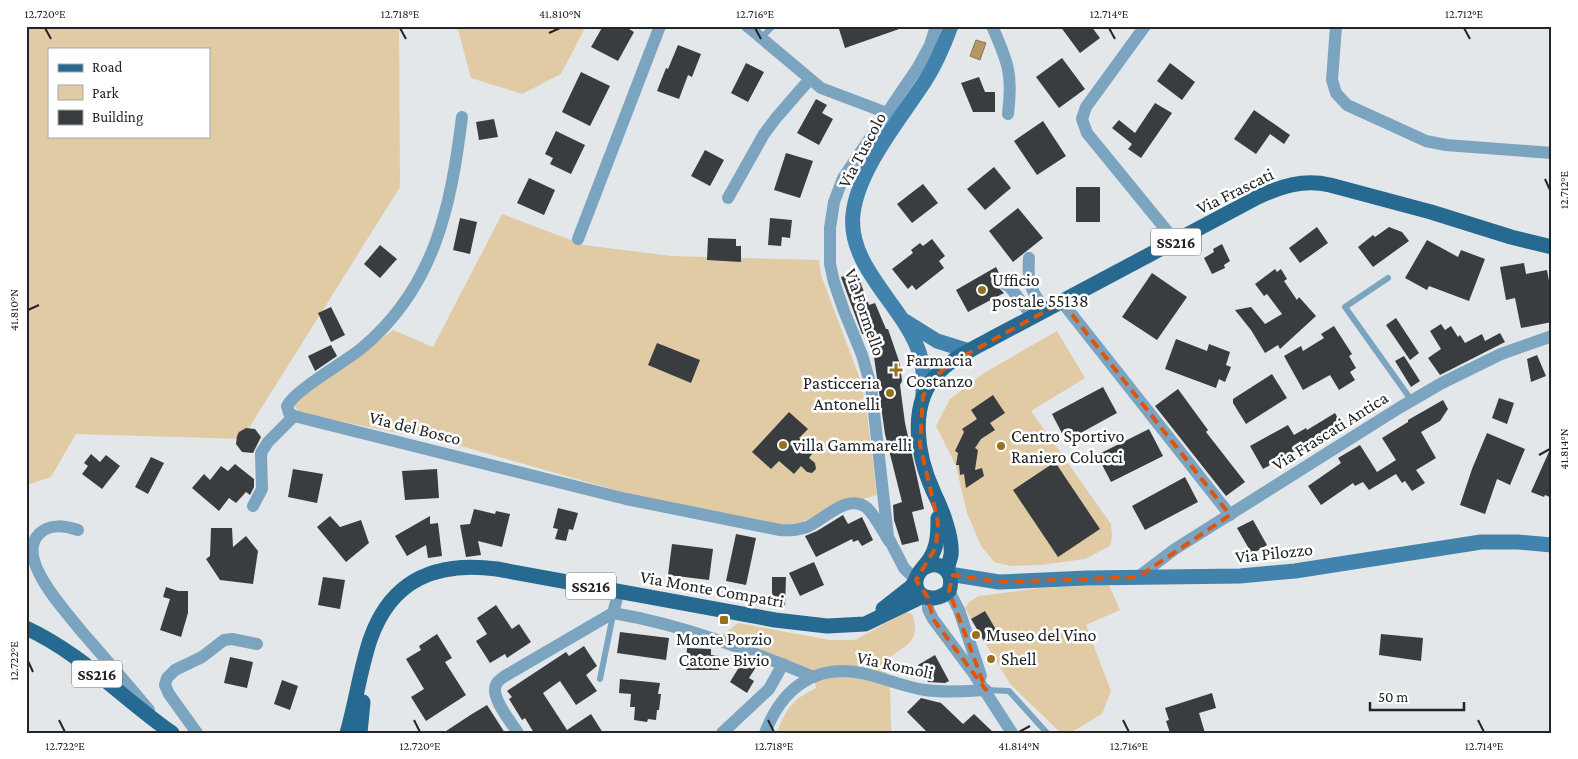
<svg xmlns="http://www.w3.org/2000/svg" width="1578" height="759" viewBox="0 0 1578 759" font-family="'Crimson Pro',serif">
	<rect width="100%" height="100%" fill="#e3e7e9"/>
	<g fill="#e1cba5" fill-rule="evenodd">
		<path d="M26 26H399L400 187 242 439 76 434 51 477 26 485ZM49 49H209V136H49Z"/>
		<polygon points="457,26 586,26 561,74 522,94 471,78"/>
		<polygon points="502,214 584,245 671,256 819,260 821,275 860,379 866,406 877,495 857,501 795,524 771,524 654,501 457,445 300,413 294,406 297,400 393,330 433,347"/>
		<polygon points="1057,331 1085,378 1031,411 1111,524 1112,536 1110,546 1085,559 1041,565 1011,566 994,562 981,546 967,513 956,466 936,426 950,399 984,373"/>
		<polygon points="1109,585 1120,610 1086,625 1111,691 1102,714 1070,733 1061,733 1010,684 984,641 998,633 985,611 971,619 965,608 969,602 979,596 1040,588"/>
		<path d="M906 612 912 614C926 651 888 646 886 667 885 674 889 683 890 690 891 704 890 719 892 733H777C786 708 792 700 816 688L814 677 717 639 738 623 830 640H855Z"/>
	</g>
	<polygon fill="#b59764" stroke="#897451" points="976,40 986,43 980,60 970,56"/>
	<g fill="#3a3d3f">
		<polygon points="603,26 624,26 634,32 618,61 591,47"/>
		<polygon points="845,26 901,26 902,28 845,48 839,29"/>
		<polygon points="1060,26 1091,26 1100,38 1080,53"/>
		<polygon points="678,45 701,54 692,77 688,75 679,99 657,91 666,68 668,69"/>
		<polygon points="1062,58 1085,89 1059,108 1036,77"/>
		<polygon points="746,63 764,72 748,102 731,93"/>
		<polygon points="1170,63 1195,82 1182,100 1157,81"/>
		<polygon points="581,72 610,86 590,126 562,112"/>
		<polygon points="979,77 985,92 995,92 995,112 973,112 961,83"/>
		<polygon points="816,99 827,105 822,113 833,119 819,145 797,133"/>
		<polygon points="1155,103 1172,113 1141,158 1128,149 1132,144 1112,128 1119,120 1135,133"/>
		<polygon points="1254,110 1290,135 1284,144 1270,134 1256,154 1234,139"/>
		<polygon points="494,119 498,137 479,140 476,122"/>
		<polygon points="1043,121 1066,156 1037,175 1014,141"/>
		<polygon points="556,131 585,145 571,174 550,164 553,158 545,154"/>
		<polygon points="705,150 724,160 710,186 691,176"/>
		<polygon points="786,153 813,161 800,198 774,190"/>
		<polygon points="994,167 1011,188 985,210 967,189"/>
		<polygon points="529,178 555,190 544,215 517,203"/>
		<polygon points="923,184 938,203 912,223 897,204"/>
		<rect x="1076" y="187" width="24" height="35"/>
		<polygon points="1018,208 1043,238 1013,262 989,231"/>
		<polygon points="460,218 477,222 470,254 453,250"/>
		<polygon points="770,218 792,220 790,238 782,237 781,246 768,245"/>
		<polygon points="1317,227 1328,243 1300,263 1289,248"/>
		<polygon points="1389,227 1402,232 1409,241 1373,267 1358,247 1373,235 1375,237"/>
		<polygon points="708,238 736,239 736,246 741,246 741,262 707,260"/>
		<polygon points="932,239 945,256 939,261 944,268 916,290 912,285 908,289 892,269 913,253 911,250 920,243 923,246"/>
		<polygon points="1427,240 1458,257 1461,250 1485,259 1469,301 1429,286 1427,290 1405,278"/>
		<polygon points="1222,244 1230,261 1224,265 1225,268 1212,274 1204,258 1214,252 1213,249"/>
		<polygon points="380,245 397,259 380,278 364,264"/>
		<polygon points="1524,263 1526,274 1547,270 1552,297 1552,322 1521,328 1515,298 1506,300 1500,267"/>
		<polygon points="996,267 1001,277 998,280 998,287 1004,293 968,312 956,290"/>
		<polygon points="1275,269 1277,272 1281,269 1287,279 1284,281 1297,300 1299,297 1316,316 1280,349 1278,345 1265,353 1251,330 1235,310 1251,307 1265,324 1282,314 1267,294 1264,296 1255,284"/>
		<polygon points="856,271 869,305 875,303 886,329 888,329 900,364 902,381 900,385 905,423 924,509 912,512 919,541 902,545 894,520 893,505 902,502 885,434 874,357 864,334 862,334 841,277"/>
		<polygon points="1152,273 1187,297 1157,340 1122,317"/>
		<polygon points="331,307 345,335 331,342 318,313"/>
		<polygon points="1396,318 1419,353 1410,360 1386,325"/>
		<polygon points="1441,324 1445,330 1451,326 1458,337 1460,335 1465,343 1482,334 1485,341 1500,333 1505,342 1440,375 1428,358 1441,349 1430,331"/>
		<polygon points="1334,326 1352,354 1349,356 1356,368 1350,372 1355,380 1339,390 1330,375 1303,390 1284,356 1301,346 1303,351 1324,338 1321,334"/>
		<polygon points="1176,339 1207,351 1209,344 1230,352 1226,365 1231,367 1225,382 1219,379 1216,388 1165,369"/>
		<polygon points="657,343 700,360 691,383 648,365"/>
		<polygon points="331,345 337,356 315,371 308,356"/>
		<polygon points="1537,355 1546,376 1531,382 1527,359"/>
		<polygon points="1404,356 1420,381 1411,387 1395,361"/>
		<polygon points="1272,374 1287,398 1246,424 1233,403 1233,399"/>
		<polygon points="1103,387 1117,413 1066,441 1052,414"/>
		<polygon points="1178,389 1208,430 1206,432 1245,482 1226,496 1155,406"/>
		<polygon points="993,395 1005,413 990,423 995,430 981,439 975,448 978,450 975,470 982,468 984,476 966,488 964,474 960,475 959,465 956,465 958,453 955,451 964,432 962,429 977,419 971,410"/>
		<polygon points="1499,398 1514,403 1507,424 1492,418"/>
		<polygon points="1443,400 1448,409 1440,421 1421,432 1436,458 1416,470 1425,483 1412,491 1405,481 1402,483 1396,474 1369,490 1363,482 1355,486 1353,483 1321,505 1308,486 1341,463 1338,458 1360,445 1377,472 1396,460 1382,438 1408,422 1408,420"/>
		<polygon points="789,412 808,429 799,438 814,451 809,458 815,463 816,469 812,473 807,472 801,466 794,474 779,461 771,469 752,452"/>
		<polygon points="1335,413 1342,426 1333,431 1335,434 1325,440 1326,442 1317,448 1313,441 1263,469 1250,446 1288,425 1294,435 1306,428 1307,430"/>
		<polygon points="246,428 255,429 261,437 253,453 242,452 236,444 237,436 239,432"/>
		<polygon points="1149,429 1163,456 1111,482 1097,455"/>
		<polygon points="1487,433 1525,449 1510,485 1497,479 1485,514 1460,505 1472,469"/>
		<polygon points="1552,445 1552,498 1545,495 1544,497 1531,492"/>
		<polygon points="91,454 100,462 106,455 120,466 102,489 82,474 88,466 84,463"/>
		<polygon points="151,457 164,463 148,494 135,487"/>
		<polygon points="1055,462 1100,529 1058,557 1013,490"/>
		<polygon points="235,464 254,479 254,487 250,495 246,492 236,503 229,498 219,511 192,488 204,474 210,480 221,466 228,471"/>
		<polygon points="293,469 323,474 317,503 288,497"/>
		<polygon points="437,469 439,498 405,500 402,471"/>
		<polygon points="1185,477 1198,502 1145,530 1132,506"/>
		<polygon points="558,508 578,513 573,530 569,529 566,541 555,539 558,529 553,528"/>
		<polygon points="474,509 495,514 496,511 510,514 502,547 478,541 481,555 466,557 460,525 470,524"/>
		<polygon points="843,515 848,524 862,517 873,540 862,546 858,540 853,542 852,539 816,557 805,536 817,531"/>
		<polygon points="330,516 340,527 361,520 369,543 346,562 317,527"/>
		<polygon points="430,516 430,524 438,523 442,556 428,558 426,545 407,556 395,536"/>
		<polygon points="1253,520 1267,545 1252,554 1237,528"/>
		<polygon points="211,528 232,528 233,547 246,536 258,551 253,584 220,580 206,559 210,556"/>
		<polygon points="736,534 756,538 746,585 726,581"/>
		<polygon points="672,544 713,549 709,580 668,575"/>
		<polygon points="814,562 824,585 800,596 789,573"/>
		<polygon points="323,577 345,580 340,609 318,605"/>
		<polygon points="772,577 786,577 785,607 772,607"/>
		<polygon points="166,587 178,591 188,591 188,613 181,637 160,630 170,599 163,597"/>
		<polygon points="496,605 512,629 519,624 531,642 507,658 505,654 490,663 476,641 487,634 477,618"/>
		<polygon points="985,611 998,633 984,641 971,619"/>
		<polygon points="620,632 669,638 666,660 617,653"/>
		<polygon points="437,634 452,658 445,662 466,695 426,721 411,697 424,689 406,659 421,650 419,646"/>
		<polygon points="1381,634 1423,638 1421,661 1379,655"/>
		<polygon points="584,646 597,666 586,675 597,691 576,705 560,681 543,693 567,730 591,714 603,733 534,733 525,718 522,720 509,699 512,697 507,691 566,652 569,656"/>
		<polygon points="687,648 711,649 711,655 720,656 719,670 686,670"/>
		<polygon points="935,655 949,681 945,683 928,682 918,665"/>
		<polygon points="230,657 253,662 247,688 224,683"/>
		<polygon points="744,659 756,667 749,678 754,681 747,693 730,682"/>
		<polygon points="620,679 660,683 658,694 661,694 659,710 657,710 656,720 648,719 647,722 634,720 635,707 630,707 631,694 619,693"/>
		<polygon points="282,680 298,686 290,710 274,704"/>
		<polygon points="1212,693 1216,708 1199,713 1205,733 1170,733 1166,721 1169,720 1165,708"/>
		<polygon points="921,698 941,703 963,724 974,714 994,733 928,733 907,712"/>
		<polygon points="487,705 505,733 443,733 472,714"/>
	</g>
	<g fill="none" stroke-linecap="round" stroke-linejoin="round">
		<g stroke="#7ba4c1" stroke-width="6">
			<polyline points="761,38 773,26"/>
			<polyline points="1388,278 1345,307 1412,401"/>
			<polyline points="600,679 613,615"/>
			<polyline points="986,690 1009,691 1047,733"/>
		</g>
		<g stroke="#7ba4c1" stroke-width="12">
			<polyline points="747,26 821,88 887,113"/>
			<path d="M992 26C1008 62 1013 74 1008 114"/>
			<polyline points="1145,26 1086,107 1082,119 1087,133 1176,242"/>
			<polyline points="1336,26 1332,80 1336,93 1347,105 1426,141 1446,145 1552,153"/>
			<path d="M462 117C451 206 435 287 362 348 345 362 296 389 287 406L289 413 294 416 626 499 780 530C790 531 798 530 807 527 824 520 848 492 867 508 876 517 882 530 889 541"/>
			<polyline points="728,198 764,134 776,118 809,80"/>
			<polyline points="578,239 660,26"/>
			<path d="M1029 258C1027 283 1031 291 1046 311"/>
			<polyline points="1005,284 1010,287 1033,317"/>
			<polyline points="1062,302 1230,515"/>
			<polyline points="253,506 262,489 261,453 268,442 294,416"/>
			<path d="M78 530C65 526 50 523 39 534 28 545 33 561 39 573 50 595 67 613 82 632 105 658 127 684 149 710"/>
			<polyline points="917,576 912,576 904,568 888,537 871,386 862,355 844,311 834,282 830,264 830,228 834,202 843,178 918,67 930,45 936,26"/>
			<polyline points="1138,577 1175,549 1399,408 1442,383 1501,354 1552,336"/>
			<polyline points="949,591 959,610 981,676"/>
			<polyline points="928,598 928,609 933,619 974,674 1012,733"/>
			<path d="M613 613C684 625 748 650 814 677"/>
			<polyline points="197,733 169,694 165,685 167,678 175,670 202,657 224,640 232,639 257,644"/>
			<path d="M518 733C511 722 490 697 496 685 497 681 501 679 505 676L613 613 619 591"/>
			<polyline points="722,733 769,689 783,664"/>
			<path d="M765 733C782 688 816 662 866 674 886 679 905 687 925 690 945 693 966 691 986 690"/>
		</g>
		<g stroke="#4283ad" stroke-width="15">
			<polyline points="905,321 937,341 969,351"/>
			<path d="M923 396C923 383 925 369 920 355 906 307 847 268 853 214 858 169 901 118 925 81 936 64 944 45 951 26"/>
			<polyline points="949,574 999,582 1087,578 1240,576 1295,571 1481,542 1518,542 1552,545"/>
		</g>
		<g stroke="#266a92" stroke-width="15">
			<path d="M921 570C938 557 956 571 949 591 937 603 913 600 916 579 918 572 925 566 929 560 938 547 938 533 938 518"/>
			<path d="M947 570C948 565 950 560 951 555 953 538 942 509 934 493 917 456 907 403 940 371 954 358 972 349 989 340L1258 197C1282 186 1303 179 1330 185L1431 212 1511 237 1552 247"/>
			<polyline points="883,609 911,587 916,580"/>
			<path d="M26 628C81 653 123 699 172 733"/>
			<path d="M347 733C356 702 360 670 370 640 391 579 437 561 497 569L775 620 827 626 865 624 923 596"/>
			<polyline points="360,733 363,702"/>
		</g>
	</g>
	<path fill="none" stroke="#de560d" stroke-width="4" stroke-dasharray="10 6" stroke-linejoin="round" d="M1062 302 1230 515 1138 577 999 582 953 575 949 591 986 690 933 619 928 598 916 580 936 547 938 522 920 445 923 396 937 375 951 363Z"/>
	<path fill="none" stroke="#222425" stroke-width="2" d="M45 28 51 39M400 28 406 39M755 28 761 39M1109 28 1115 39M1464 28 1470 39M549 33 560 28M1545 179 1550 190M28 310 39 305M1539 455 1550 449M28 661 33 672M59 720 65 732M414 720 420 732M768 720 774 732M1123 720 1129 732M1478 720 1484 732M1019 732 1030 726"/>
	<g fill="#99701d" stroke="#fff" stroke-width="2">
		<circle cx="982" cy="290" r="5"/>
		<path d="M893.5 362.5h5v5h5v5h-5v5h-5v-5h-5v-5h5z"/>
		<circle cx="890" cy="393" r="5"/>
		<circle cx="783" cy="445" r="5"/>
		<circle cx="1001" cy="446" r="5"/>
		<rect x="719" y="615" width="10" height="10" rx="2.5"/>
		<circle cx="976" cy="635" r="5"/>
		<circle cx="991" cy="659" r="5"/>
	</g>
	<g text-anchor="middle" dominant-baseline="central" stroke-width="5" stroke-linejoin="round" paint-order="stroke">
		<g fill="#fff" stroke="#646666" stroke-width="1">
			<rect x="1151" y="228.5" width="50" height="27" rx="4"/>
			<rect x="566" y="572.5" width="50" height="27" rx="4"/>
			<rect x="72" y="660.5" width="50" height="27" rx="4"/>
		</g>
		<g font-size="16" font-weight="bold" fill="#222425">
			<text x="1176" y="242">SS216</text>
			<text x="591" y="586">SS216</text>
			<text x="97" y="674">SS216</text>
		</g>
		<g font-size="18" fill="#222425" stroke="#fff">
			<text transform="translate(862 150) rotate(-62)">Via Tuscolo</text>
			<text transform="translate(1235 191) rotate(-26)">Via Frascati</text>
			<text transform="translate(865 312) rotate(71)">Via Formello</text>
			<text transform="translate(415 428) rotate(14)">Via del Bosco</text>
			<text transform="translate(1330 431) rotate(-32)">Via Frascati Antica</text>
			<text transform="translate(1274 553) rotate(-6)">Via Pilozzo</text>
			<text transform="translate(712 589) rotate(10)">Via Monte Compatri</text>
			<text transform="translate(895 665) rotate(12)">Via Romoli</text>
		</g>
		<g font-size="18" fill="#222425" stroke="#fff" text-anchor="start">
			<text x="992" y="280">Ufficio<tspan x="992" dy="21">postale 55138</tspan></text>
			<text x="906" y="360">Farmacia<tspan x="906" dy="21">Costanzo</tspan></text>
			<text x="880" y="383" text-anchor="end">Pasticceria<tspan x="880" dy="21">Antonelli</tspan></text>
			<text x="1011" y="436">Centro Sportivo<tspan x="1011" dy="21">Raniero Colucci</tspan></text>
			<text x="793" y="445">villa Gammarelli</text>
			<text x="986" y="635">Museo del Vino</text>
			<text x="724" y="639" text-anchor="middle">Monte Porzio<tspan x="724" dy="21">Catone Bivio</tspan></text>
			<text x="1001" y="659">Shell</text>
		</g>
	</g>
	<rect width="1578" height="759" fill="none" stroke="#ffffff" stroke-width="55"/>
	<rect x="48" y="48" width="162" height="90" fill="#ffffff" stroke="#a7a7a8"/>
	<rect x="58" y="64" width="25" height="8" fill="#266a92" stroke="#a7a7a8"/>
	<text x="92" y="72" font-size="15" fill="#222425">Road</text>
	<rect x="58" y="85" width="25" height="15" fill="#e1cba5" stroke="#a7a7a8"/>
	<text x="92" y="98" font-size="15" fill="#222425">Park</text>
	<rect x="58" y="110" width="25" height="15" fill="#3a3d3f" stroke="#a7a7a8"/>
	<text x="92" y="122" font-size="15" fill="#222425">Building</text>
	<path d="M1370 702v8h94v-8" fill="none" stroke="#222425" stroke-width="2.5"/>
	<text x="1378" y="702" font-size="15" fill="#222425" stroke="#ffffff" stroke-width="4" paint-order="stroke">50 m</text>
	<rect x="28" y="28" width="1522" height="704" fill="none" stroke="#222425" stroke-width="2"/>
	<g font-size="12" text-anchor="middle" fill="#222425">
		<text x="45" y="18">12.720°E</text>
		<text x="400" y="18">12.718°E</text>
		<text x="560" y="18">41.810°N</text>
		<text x="755" y="18">12.716°E</text>
		<text x="1109" y="18">12.714°E</text>
		<text x="1464" y="18">12.712°E</text>
		<text transform="translate(1564 190) rotate(-90)" y="4">12.712°E</text>
		<text transform="translate(14 310) rotate(-90)" y="4">41.810°N</text>
		<text transform="translate(1564 449) rotate(-90)" y="4">41.814°N</text>
		<text transform="translate(14 661) rotate(-90)" y="4">12.722°E</text>
		<text x="65" y="750">12.722°E</text>
		<text x="420" y="750">12.720°E</text>
		<text x="774" y="750">12.718°E</text>
		<text x="1019" y="750">41.814°N</text>
		<text x="1129" y="750">12.716°E</text>
		<text x="1484" y="750">12.714°E</text>
	</g>
</svg>
